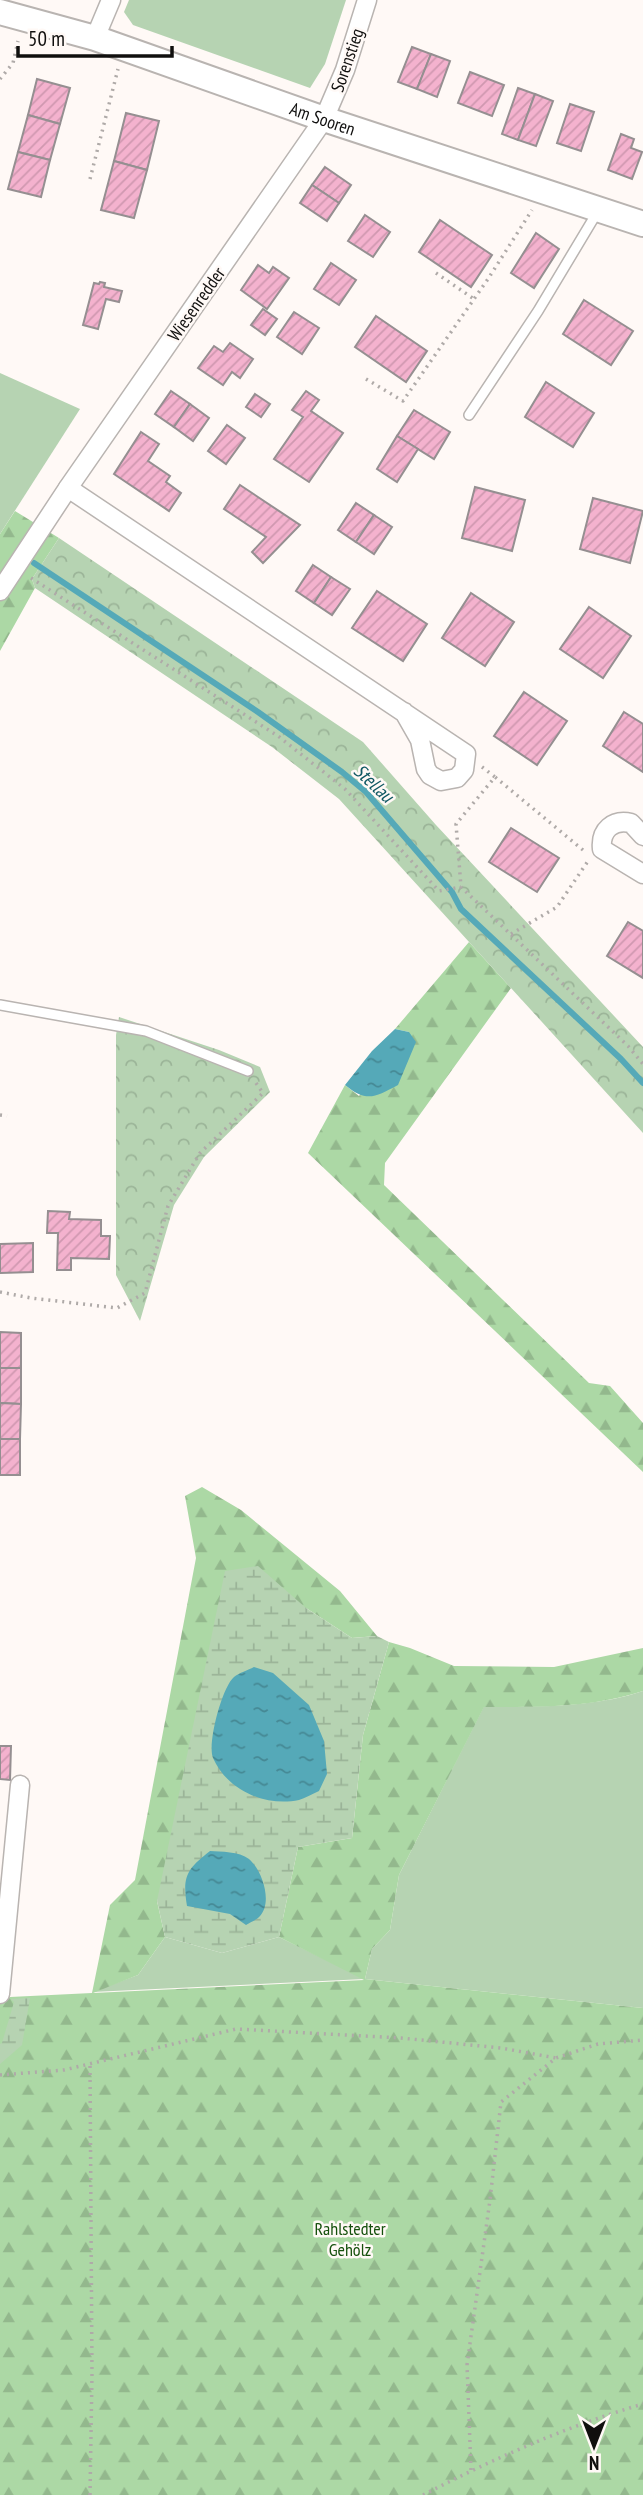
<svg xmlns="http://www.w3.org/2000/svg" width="643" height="2495" viewBox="0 0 643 2495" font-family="'PT Sans Narrow',sans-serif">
	<defs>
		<pattern id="forest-firs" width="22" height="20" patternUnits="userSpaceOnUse" patternTransform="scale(1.75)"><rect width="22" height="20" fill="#acd8a5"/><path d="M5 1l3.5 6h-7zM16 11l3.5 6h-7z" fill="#93b88d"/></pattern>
		<pattern id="wetland-marsh" width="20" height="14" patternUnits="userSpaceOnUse" patternTransform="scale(1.75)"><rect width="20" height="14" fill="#b6d3b2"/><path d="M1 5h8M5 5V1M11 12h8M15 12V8" fill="none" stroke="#9bb498"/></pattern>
		<pattern id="park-crowns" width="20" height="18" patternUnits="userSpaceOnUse" patternTransform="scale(1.75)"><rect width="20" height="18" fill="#b6d3b2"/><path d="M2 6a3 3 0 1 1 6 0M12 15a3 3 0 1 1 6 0" fill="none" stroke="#9bb498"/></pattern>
		<pattern id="water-ripples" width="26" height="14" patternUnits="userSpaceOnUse" patternTransform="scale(1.75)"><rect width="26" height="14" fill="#55a9b8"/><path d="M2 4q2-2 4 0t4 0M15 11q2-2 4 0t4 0" fill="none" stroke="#458894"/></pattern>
		<pattern id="building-hatch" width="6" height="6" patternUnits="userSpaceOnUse" patternTransform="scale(1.75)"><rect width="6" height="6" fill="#f4b2ce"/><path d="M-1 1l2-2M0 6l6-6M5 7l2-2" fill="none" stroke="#d098b0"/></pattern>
	</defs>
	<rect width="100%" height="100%" fill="#fff9f6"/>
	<g fill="#b6d3b2">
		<polygon points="129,0 346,0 325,64 310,88 133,25 124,12"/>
		<polygon points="0,373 80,409 0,534"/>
		<path d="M643 1691V2008L365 1979 92 1992 138 1975 165 1937 222 1953 279 1937 365 1979 372 1949 390 1930 399 1875 484 1706C537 1707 592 1708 643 1691Z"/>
	</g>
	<g fill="url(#forest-firs)">
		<polygon points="15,511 59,538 32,579 35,588 0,651 0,534"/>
		<polygon points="469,942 511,988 385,1163 384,1185 589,1383 610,1386 643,1423 643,1472 308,1153 345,1085 359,1096 409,1032 395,1029"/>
		<path d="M202 1487 241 1510 340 1591 377 1636 352 1638 306 1608 157 1901 165 1937 138 1975 93 1993 364 1980 279 1937 298 1847 352 1838 363 1735 389 1642 410 1648 454 1666 554 1667 643 1648V1691C592 1708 537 1707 484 1707L399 1875 390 1930 372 1949 365 1979 643 2008V2495H0V2002L10 1997 92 1993 110 1905 135 1880 196 1558 185 1496Z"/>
	</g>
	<g fill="url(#wetland-marsh)">
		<polygon points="258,1566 306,1608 352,1638 377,1636 389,1642 363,1735 352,1838 298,1847 279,1937 222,1953 165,1937 157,1901 225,1571"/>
		<polygon points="30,1998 22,2045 0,2064 0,2044 2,2043 14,2002 11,1999"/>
	</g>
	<g fill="url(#park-crowns)">
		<polygon points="59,538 363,742 436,825 643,1047 643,1133 339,799 272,747 35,588 32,579"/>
		<polygon points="119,1017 219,1050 260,1067 270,1092 204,1157 174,1205 140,1321 116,1275 116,1035"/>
	</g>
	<g fill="url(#water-ripples)">
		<path d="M395 1029 409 1032 416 1042 398 1085C375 1097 367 1103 345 1085L372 1051Z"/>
		<path d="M254 1667 273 1673 309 1705 324 1741 327 1774 319 1791C312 1794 305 1798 299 1800 265 1807 227 1790 213 1758 207 1744 222 1687 234 1677 239 1673 248 1670 254 1667Z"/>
		<path d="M210 1851C221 1852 239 1851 249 1859 262 1870 273 1902 260 1916 257 1920 250 1922 246 1925L230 1914 187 1906C182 1876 187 1869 210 1851Z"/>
	</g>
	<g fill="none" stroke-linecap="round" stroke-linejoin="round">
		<polyline stroke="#55a9b8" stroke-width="6" points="34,563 258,712 342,772 366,792 452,892 461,909 621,1059 643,1083"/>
	</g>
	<g fill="url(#building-hatch)" stroke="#958f91" stroke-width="2">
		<polygon points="412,47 431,54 417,89 398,82"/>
		<polygon points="431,54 450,61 437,97 417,89"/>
		<polygon points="470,72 504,85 492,116 458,103"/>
		<polygon points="37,79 70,88 60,124 28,115"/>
		<polygon points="518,88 535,94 518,140 502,134"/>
		<polygon points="535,94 553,101 536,146 518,140"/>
		<polygon points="570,104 594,112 581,151 557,143"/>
		<polygon points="126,113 159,121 147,170 114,161"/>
		<polygon points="28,115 60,124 50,160 18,152"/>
		<polygon points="621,134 634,139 631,148 642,152 632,179 608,170"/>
		<polygon points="18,152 50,160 41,197 8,189"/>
		<polygon points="114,161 147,170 134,218 101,210"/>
		<polygon points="325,167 351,185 339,203 312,185"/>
		<polygon points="312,185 339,203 327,221 300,203"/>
		<polygon points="365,215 390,232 373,257 348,241"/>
		<polygon points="440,220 492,255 471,287 419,252"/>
		<polygon points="536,233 559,249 534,288 511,273"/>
		<polygon points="331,263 356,280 339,305 314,289"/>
		<polygon points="258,265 269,273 273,267 289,278 267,309 241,290"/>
		<polygon points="100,282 105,283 104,287 122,291 119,302 106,299 98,329 83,325 94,283 99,284"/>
		<polygon points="584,300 633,331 611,365 563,334"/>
		<polygon points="263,309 277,319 265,335 251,325"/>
		<polygon points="294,312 319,328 302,354 277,337"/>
		<polygon points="376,316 427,351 406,382 355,347"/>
		<polygon points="230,343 253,359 240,378 232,372 223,385 198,368 214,346 223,352"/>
		<polygon points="546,382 594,413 573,447 525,417"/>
		<polygon points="171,391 190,404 174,427 155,414"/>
		<polygon points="306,391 319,400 311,411 343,433 309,482 274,459 303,417 292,410"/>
		<polygon points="255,394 270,404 261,417 246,407"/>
		<polygon points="190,404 209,418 193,441 174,427"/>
		<polygon points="414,410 450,432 434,459 397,436"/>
		<polygon points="227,425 245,438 226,464 208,451"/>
		<polygon points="141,432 159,444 148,461 170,476 166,482 181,493 169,511 114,474"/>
		<polygon points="397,436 418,449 397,482 377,469"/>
		<polygon points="240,485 300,525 263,563 252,552 266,537 224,509"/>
		<polygon points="475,487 525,500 512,551 462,538"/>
		<polygon points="593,498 643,511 630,563 580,549"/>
		<polygon points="356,503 374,515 356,542 338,530"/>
		<polygon points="374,515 392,527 374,554 356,542"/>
		<polygon points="313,565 331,577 314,603 296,591"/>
		<polygon points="331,577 350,589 332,615 314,603"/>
		<polygon points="377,591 427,624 403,661 352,628"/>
		<polygon points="471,593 514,622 485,666 442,638"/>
		<polygon points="589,607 631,636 603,678 560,649"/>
		<polygon points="524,692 567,721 537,765 494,736"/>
		<polygon points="624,712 643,724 643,772 603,746"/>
		<polygon points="511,828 559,858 537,892 489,862"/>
		<polygon points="628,922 643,931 643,978 607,956"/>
		<polygon points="48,1211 70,1212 69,1219 101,1220 101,1236 110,1236 109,1259 71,1258 71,1270 57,1270 58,1233 47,1233"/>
		<polygon points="33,1243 33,1272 0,1273 0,1244"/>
		<polygon points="0,1332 21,1333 21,1368 0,1368"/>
		<polygon points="0,1368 21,1368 21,1404 0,1403"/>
		<polygon points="0,1403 21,1404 20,1439 0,1439"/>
		<rect x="0" y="1439" width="20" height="36"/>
		<polygon points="0,1746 11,1746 10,1780 0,1779"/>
	</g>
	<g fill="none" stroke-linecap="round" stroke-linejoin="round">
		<g stroke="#b9b4b1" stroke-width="12">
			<g id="lane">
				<polyline points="469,415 538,311 598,211"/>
				<polyline points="0,1005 146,1031 248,1071"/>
			</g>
		</g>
		<g stroke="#b9b4b1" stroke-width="21">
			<g id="street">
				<polyline points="95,38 111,0"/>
				<polyline points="68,488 466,754 464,770 457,778 441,781 430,775 426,769 420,740 404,712"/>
				<polyline points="0,591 68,488 324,119 345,70 367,0"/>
				<path d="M643 836 631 823C613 819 600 830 602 849L643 874"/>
				<polyline points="0,1994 20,1785"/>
			</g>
		</g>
		<g stroke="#b9b4b1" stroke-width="28">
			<g id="secondary">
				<path id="s1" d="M0 12 95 38 324 119 643 224"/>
			</g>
		</g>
		<g stroke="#afaaa8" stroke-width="3.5" stroke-dasharray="2 5" stroke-linecap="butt">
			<polyline points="0,79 13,63 18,41"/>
			<polyline points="90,179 118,69"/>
			<polyline points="436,273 474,299"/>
			<polyline points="366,379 403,401 488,279 532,210"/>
			<polyline points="31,578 278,736 345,789 439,891 461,887"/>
			<polyline points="482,767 495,777"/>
			<polyline points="583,850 495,777 456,824 461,887 628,1046 643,1064"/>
			<polyline points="511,934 557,907 588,861"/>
			<polyline points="0,1115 7,1116"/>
			<polyline points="0,1292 31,1298 117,1308 145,1293 168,1206 200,1153 263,1093 256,1083"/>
			<polyline points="0,2075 64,2070 236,2029 401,2038 501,2048 556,2058"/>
			<polyline points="471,2470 467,2365 490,2200 501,2102 556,2058 598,2044 643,2040"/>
			<polyline points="90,2495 92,2374 90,2064"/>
			<path d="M423 2495C493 2459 567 2426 643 2404"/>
		</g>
		<use href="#lane" stroke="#fff" stroke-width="9"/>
		<use href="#street" stroke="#fff" stroke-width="18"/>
		<use href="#secondary" stroke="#fff" stroke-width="24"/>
	</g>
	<g text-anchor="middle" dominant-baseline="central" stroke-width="5" stroke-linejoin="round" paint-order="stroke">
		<g font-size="18" fill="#100f0e" stroke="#fff9f6">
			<text transform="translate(347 60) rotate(-71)">Sorenstieg</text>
			<text stroke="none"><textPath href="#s1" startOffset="340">Am Sooren</textPath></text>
			<text transform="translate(196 304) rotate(-55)">Wiesenredder</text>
		</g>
		<g font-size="18" fill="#15500c" stroke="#fff9f6">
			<text x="350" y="2228">Rahlstedter<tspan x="350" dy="21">Gehölz</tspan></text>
		</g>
		<g font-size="19" font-style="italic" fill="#105863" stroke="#fff9f6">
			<text transform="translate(374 783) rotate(43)">Stellau</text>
		</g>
	</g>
	<g transform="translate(594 2446) rotate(180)" stroke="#fff9f6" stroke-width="5" paint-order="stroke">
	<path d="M0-5L12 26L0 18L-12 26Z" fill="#100f0e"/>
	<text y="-10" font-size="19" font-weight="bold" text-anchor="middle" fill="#100f0e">N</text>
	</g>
	<path d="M18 46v10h154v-10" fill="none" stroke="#100f0e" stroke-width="3.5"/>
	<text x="28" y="46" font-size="21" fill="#100f0e" stroke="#fff9f6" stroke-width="5" paint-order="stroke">50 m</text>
</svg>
